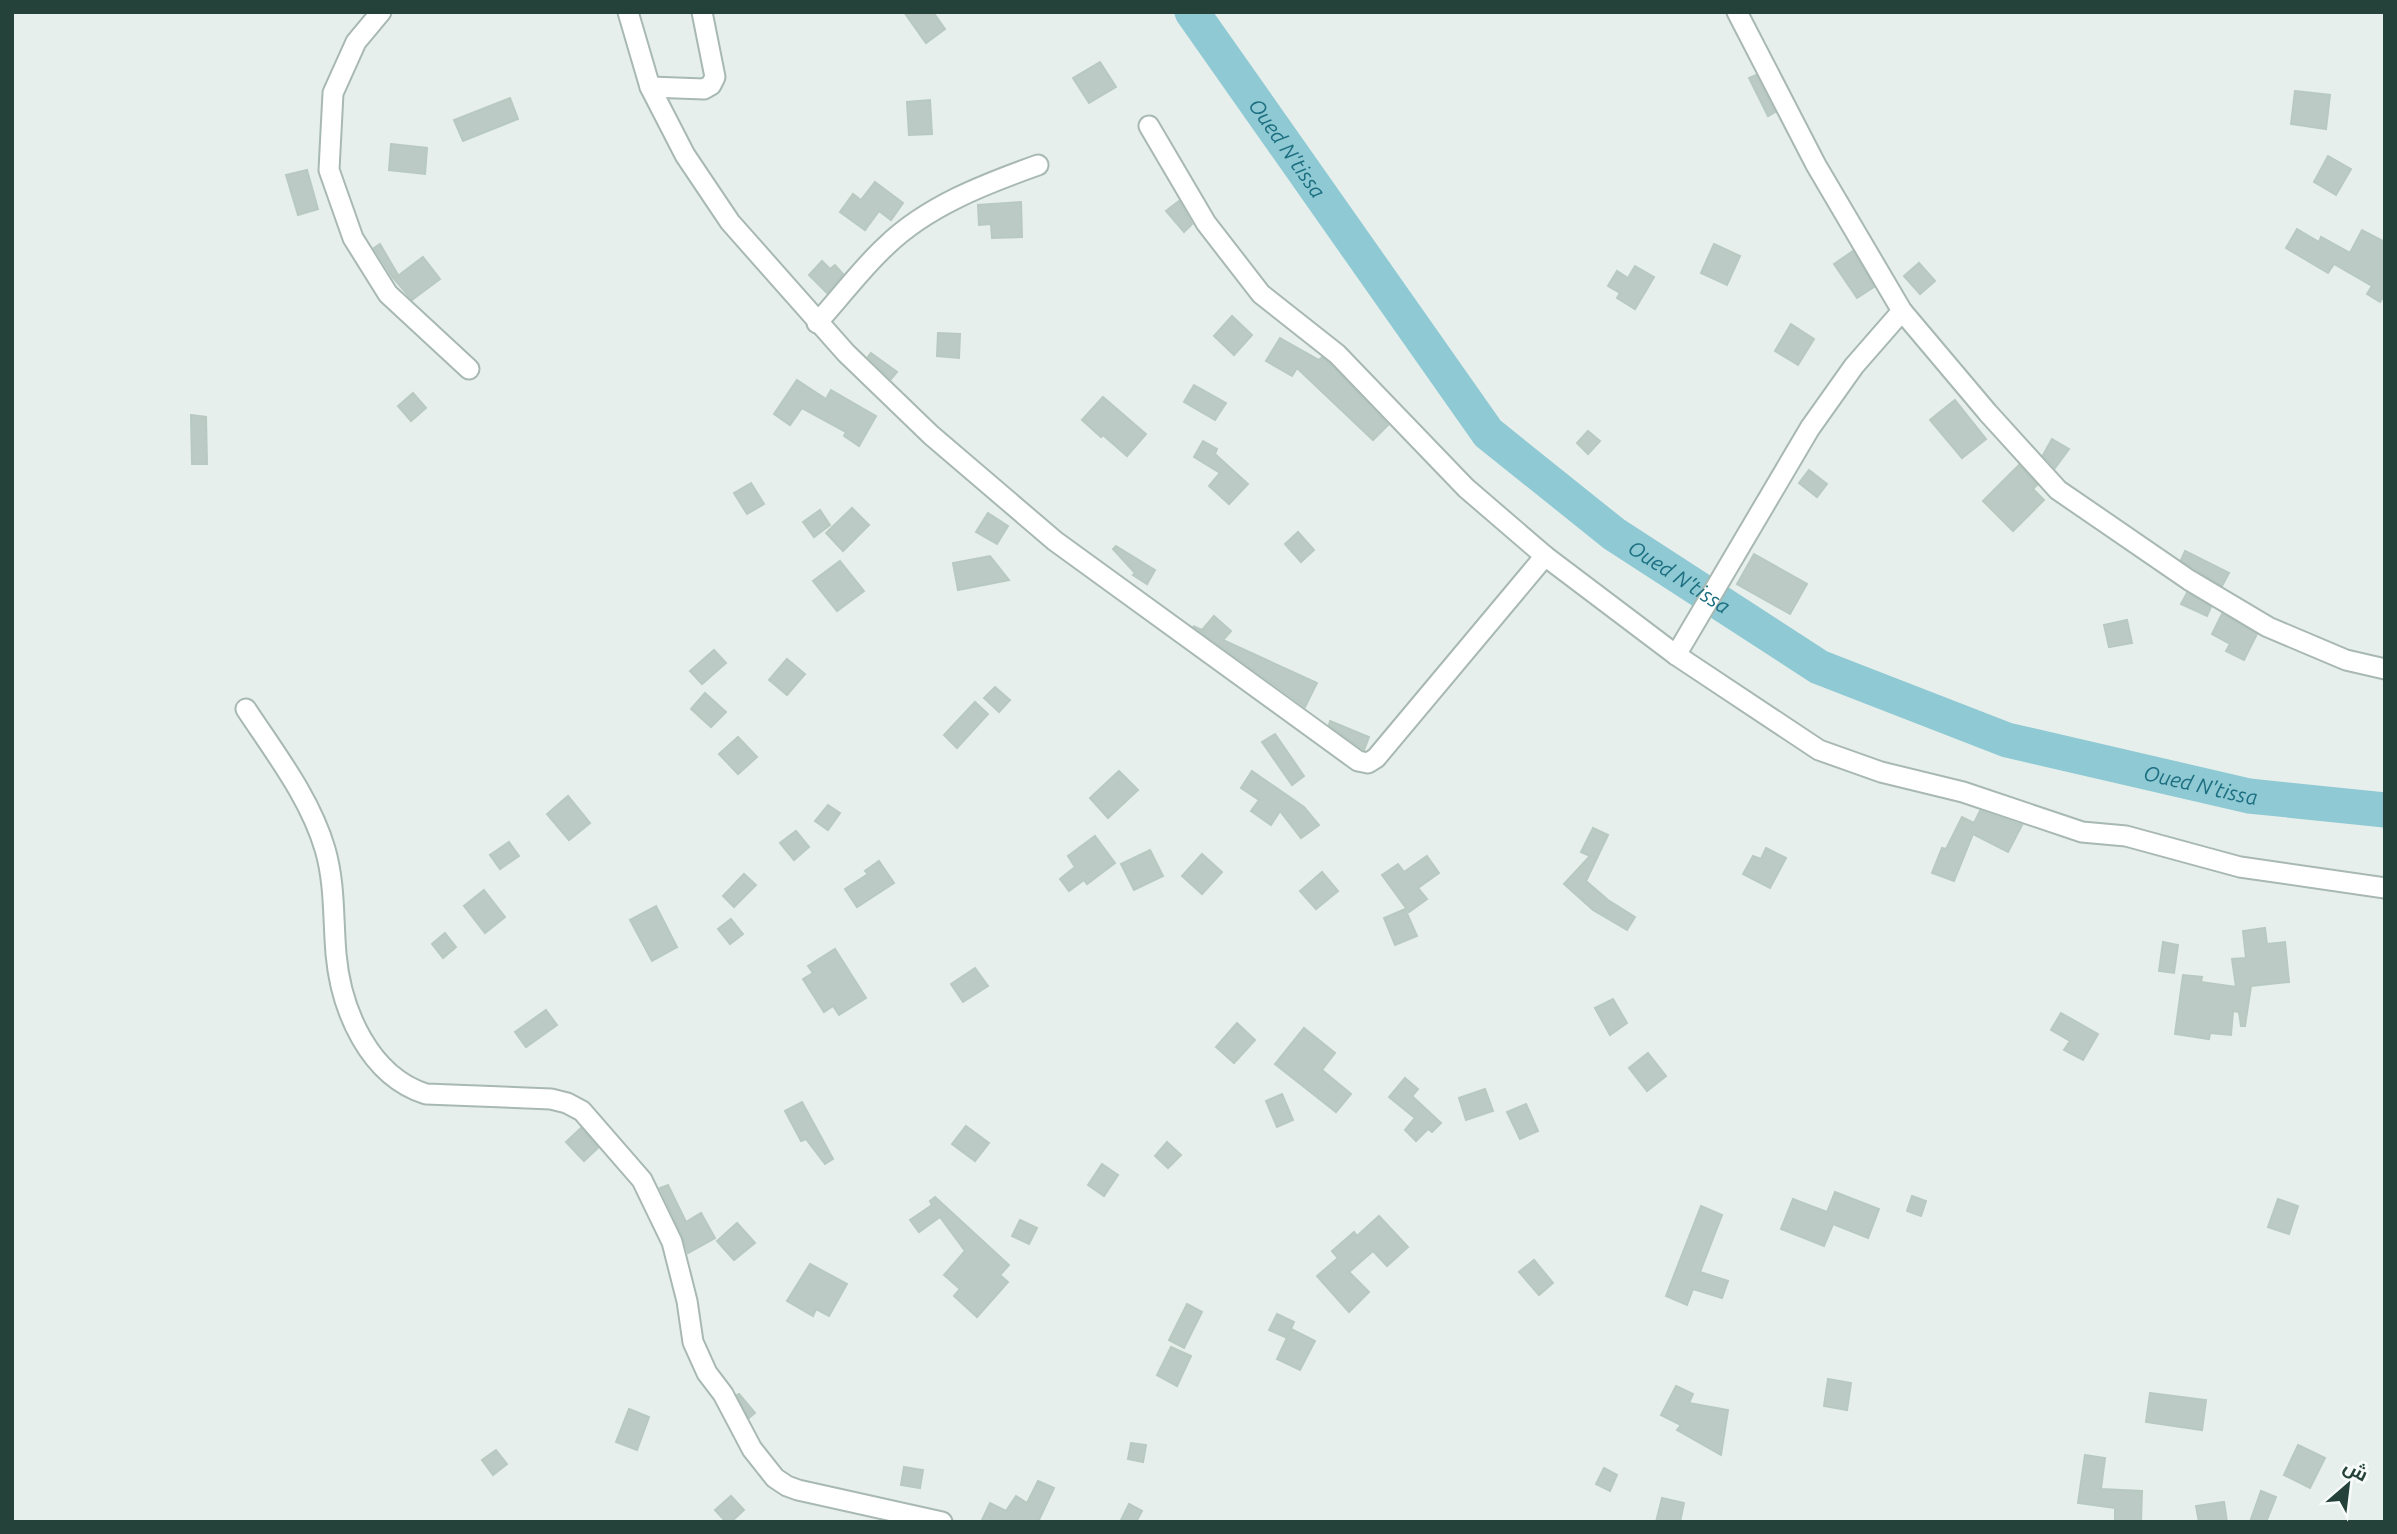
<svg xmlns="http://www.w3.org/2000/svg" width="2397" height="1534" viewBox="0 0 2397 1534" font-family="Ubuntu,Cairo,sans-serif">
	<rect width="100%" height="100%" fill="#e6efeb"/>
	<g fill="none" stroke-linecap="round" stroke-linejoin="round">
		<path stroke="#8ec9d4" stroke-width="35" id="s1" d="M1192 12 1488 433 1614 534 1819 667 2007 740 2249 796 2385 810"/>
	</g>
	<g fill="#bbcac4" stroke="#b8c9c2" stroke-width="2">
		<polygon points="904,12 933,12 945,29 926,43"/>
		<polygon points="1100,62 1116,87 1089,103 1073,78"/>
		<polygon points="1756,75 1775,112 1768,116 1749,78"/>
		<polygon points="2295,91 2330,95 2326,129 2291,124"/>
		<polygon points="510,98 518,119 463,141 454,120"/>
		<polygon points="930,100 932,134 909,135 907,102"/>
		<polygon points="391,144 427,148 425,174 389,170"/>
		<polygon points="2328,156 2351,169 2336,195 2314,182"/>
		<polygon points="307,170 318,209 298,215 286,175"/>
		<polygon points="875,182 903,203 891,220 879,211 865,230 840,212 853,194 861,200"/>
		<polygon points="1179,201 1192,224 1184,232 1166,211"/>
		<polygon points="1021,202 1022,237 992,238 991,224 979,225 978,205"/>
		<polygon points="2297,229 2319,242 2321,237 2350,253 2362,230 2385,242 2385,294 2380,302 2367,294 2372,286 2334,264 2328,273 2286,248"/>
		<polygon points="380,244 398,275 393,278 374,248"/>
		<polygon points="1714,244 1740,256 1727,285 1701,273"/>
		<polygon points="1853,251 1874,287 1857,298 1834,264"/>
		<polygon points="423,257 440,279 412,300 394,279"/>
		<polygon points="822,261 830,269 835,265 843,274 827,293 809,275"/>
		<polygon points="1919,263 1935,281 1920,294 1904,276"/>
		<polygon points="1635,266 1654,277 1635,309 1617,298 1620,293 1608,286 1617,271 1628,278"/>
		<polygon points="1232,316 1252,335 1234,355 1214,336"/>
		<polygon points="1791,324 1814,339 1798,365 1775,351"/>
		<polygon points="938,333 960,334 959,358 937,356"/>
		<polygon points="1280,338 1319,360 1322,357 1329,363 1388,425 1373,440 1297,368 1292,376 1266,361"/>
		<polygon points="871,353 897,372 891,379 868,357"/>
		<polygon points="797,380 826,399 831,390 876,416 859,446 844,436 846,432 802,408 790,425 774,414"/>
		<polygon points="1194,385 1226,403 1215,420 1184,402"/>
		<polygon points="413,393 426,408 411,421 398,406"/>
		<polygon points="1103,397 1146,434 1127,456 1103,435 1101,437 1082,420"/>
		<polygon points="1955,400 1986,439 1962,458 1930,420"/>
		<polygon points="191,415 206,417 207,464 192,464"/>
		<polygon points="1588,431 1600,441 1588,454 1577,443"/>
		<polygon points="2052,439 2069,449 2055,468 2043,455"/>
		<polygon points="1203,441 1217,449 1215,454 1248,484 1229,504 1209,486 1220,473 1194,457"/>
		<polygon points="2019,465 2037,485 2033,489 2044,500 2013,531 1983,501"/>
		<polygon points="1809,470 1827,484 1817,497 1799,483"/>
		<polygon points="751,483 764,504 747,514 734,493"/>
		<polygon points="852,508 869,525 843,551 826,533"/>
		<polygon points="820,510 830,525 814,537 803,522"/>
		<polygon points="988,513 1008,526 997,544 976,532"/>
		<polygon points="1298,532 1314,550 1301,562 1285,544"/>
		<polygon points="1116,546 1155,570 1147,584 1133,575 1135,573 1113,549"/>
		<polygon points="2185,551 2229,573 2222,586 2181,560"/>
		<polygon points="1754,554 1807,584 1790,614 1737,584"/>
		<polygon points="990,556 1009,580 958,590 953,563"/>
		<polygon points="840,561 864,591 837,611 813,581"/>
		<polygon points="2187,593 2211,607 2207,616 2181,604"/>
		<polygon points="2222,614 2257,634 2244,660 2226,651 2230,644 2212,634"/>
		<polygon points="1214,616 1231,631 1223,640 1317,683 1305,707 1193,626 1202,630"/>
		<polygon points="2127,620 2132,643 2109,647 2104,625"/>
		<polygon points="714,650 726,663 702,684 690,671"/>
		<polygon points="787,659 805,674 787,695 769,680"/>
		<polygon points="995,687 1010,700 999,712 984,698"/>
		<polygon points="705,693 726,712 711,727 691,709"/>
		<polygon points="975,702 988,714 957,748 944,735"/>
		<polygon points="1330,721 1369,737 1364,750 1329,725"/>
		<polygon points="1275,734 1304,776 1292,785 1262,742"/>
		<polygon points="738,737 757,757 738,774 719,754"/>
		<polygon points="1119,771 1138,790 1108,818 1090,798"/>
		<polygon points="1252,771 1304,807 1319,825 1301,838 1280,811 1271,825 1251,811 1259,800 1241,788"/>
		<polygon points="568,796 590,823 569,840 547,814"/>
		<polygon points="828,805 840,813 828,830 815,821"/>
		<polygon points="1980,811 2022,825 2008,852 1973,834 1954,881 1932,873 1942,848 1946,849 1962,817 1974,823"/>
		<polygon points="1593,828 1608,835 1586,881 1608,900 1635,917 1627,930 1593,910 1564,884 1590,856 1581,852"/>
		<polygon points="796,831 809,847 794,860 780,843"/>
		<polygon points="1095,836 1115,863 1087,884 1084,880 1069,891 1060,879 1075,867 1068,856"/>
		<polygon points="509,842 519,856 500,869 490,855"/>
		<polygon points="1766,848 1786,858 1770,888 1743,874 1753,856 1761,859"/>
		<polygon points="1150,850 1163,876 1134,890 1121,864"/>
		<polygon points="1202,854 1222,872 1202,894 1182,876"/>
		<polygon points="1427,856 1439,873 1418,888 1427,899 1409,912 1382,875 1398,864 1404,872"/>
		<polygon points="879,861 894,883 857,907 845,889 868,874 865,871"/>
		<polygon points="1322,872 1338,891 1316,909 1300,891"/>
		<polygon points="744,874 756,885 734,907 723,896"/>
		<polygon points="484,890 505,917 485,933 464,906"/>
		<polygon points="656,906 677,947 652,961 630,920"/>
		<polygon points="1405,909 1417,936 1395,945 1384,918"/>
		<polygon points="731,919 743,934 730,944 718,929"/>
		<polygon points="2265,928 2267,944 2285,942 2289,982 2251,986 2245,1026 2241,1026 2239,1012 2233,1011 2231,1035 2210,1033 2209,1039 2175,1034 2183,975 2202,977 2201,982 2236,987 2232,959 2246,958 2243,931"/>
		<polygon points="445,933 456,947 443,958 432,944"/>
		<polygon points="2163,942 2178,945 2174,973 2159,971"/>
		<polygon points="835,949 866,998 839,1015 833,1006 824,1012 803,979 813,973 808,966"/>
		<polygon points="975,968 988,986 963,1002 951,984"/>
		<polygon points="1613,999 1627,1023 1610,1035 1595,1008"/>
		<polygon points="546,1010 557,1025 526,1047 515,1032"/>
		<polygon points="2061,1013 2098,1034 2083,1060 2064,1050 2070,1041 2051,1030"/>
		<polygon points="1237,1023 1255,1040 1234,1063 1216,1047"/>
		<polygon points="1304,1028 1335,1053 1322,1070 1351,1094 1336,1112 1275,1064"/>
		<polygon points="1648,1053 1666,1076 1647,1091 1629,1068"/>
		<polygon points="1405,1078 1418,1089 1412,1096 1441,1123 1432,1132 1428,1129 1416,1141 1405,1130 1415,1118 1389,1097"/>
		<polygon points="1485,1089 1493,1111 1466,1120 1459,1098"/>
		<polygon points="1282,1094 1293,1120 1277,1127 1266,1101"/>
		<polygon points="802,1102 833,1159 825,1164 806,1139 801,1141 785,1111"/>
		<polygon points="1526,1104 1538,1131 1520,1139 1507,1112"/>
		<polygon points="966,1126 989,1143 975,1161 952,1144"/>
		<polygon points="581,1128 598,1148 584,1161 566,1142"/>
		<polygon points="1167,1142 1181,1155 1168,1168 1155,1156"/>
		<polygon points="1102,1164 1118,1175 1104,1196 1088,1185"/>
		<polygon points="668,1185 686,1222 701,1213 715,1238 688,1253 683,1237 660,1188"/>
		<polygon points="1835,1192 1879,1209 1868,1238 1833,1224 1824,1246 1781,1229 1793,1199 1827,1212"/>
		<polygon points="1912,1196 1926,1201 1921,1216 1907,1211"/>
		<polygon points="935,1197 1009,1265 1000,1275 1008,1282 977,1317 954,1296 960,1289 944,1275 965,1251 940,1217 919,1232 910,1220 932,1205 930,1201"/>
		<polygon points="2278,1199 2298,1206 2289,1234 2268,1227"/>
		<polygon points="1701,1206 1722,1215 1700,1272 1728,1281 1722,1298 1693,1289 1687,1305 1666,1296"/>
		<polygon points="1379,1216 1408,1247 1387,1266 1373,1251 1349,1272 1369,1292 1349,1312 1317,1276 1338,1258 1332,1251 1354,1232 1357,1236"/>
		<polygon points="1020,1220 1037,1228 1029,1244 1012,1236"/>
		<polygon points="737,1223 755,1243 734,1260 717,1241"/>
		<polygon points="1534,1260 1553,1283 1539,1295 1519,1272"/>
		<polygon points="810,1264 847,1284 829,1316 816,1309 813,1316 787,1301"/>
		<polygon points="1187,1304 1202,1312 1184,1348 1169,1340"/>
		<polygon points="1277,1314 1294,1322 1287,1338 1269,1330"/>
		<polygon points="1291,1329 1315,1341 1300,1370 1277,1359"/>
		<polygon points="1171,1347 1191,1356 1177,1386 1157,1375"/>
		<polygon points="1828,1379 1851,1383 1847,1410 1824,1406"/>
		<polygon points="1676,1386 1693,1394 1689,1403 1728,1410 1721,1455 1677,1430 1681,1425 1661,1415"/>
		<polygon points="2150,1393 2206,1400 2202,1430 2146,1422"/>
		<polygon points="739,1394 755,1413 749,1418 737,1395"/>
		<polygon points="629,1409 649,1417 637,1450 616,1442"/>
		<polygon points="1131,1443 1146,1445 1143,1462 1128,1459"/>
		<polygon points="2298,1445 2325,1458 2310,1488 2284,1475"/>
		<polygon points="496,1450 507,1464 493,1475 482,1460"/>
		<polygon points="2085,1455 2105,1458 2101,1489 2142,1491 2141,1522 2115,1522 2115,1508 2078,1503"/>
		<polygon points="904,1467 923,1470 920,1488 901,1485"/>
		<polygon points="1604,1468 1617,1475 1610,1491 1596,1484"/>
		<polygon points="1038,1481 1054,1488 1038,1522 981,1522 990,1503 1006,1511 1016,1496 1027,1503"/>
		<polygon points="2261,1491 2276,1497 2266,1522 2250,1522"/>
		<polygon points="731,1496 744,1510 731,1522 726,1522 715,1510"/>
		<polygon points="1662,1498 1684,1503 1680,1522 1656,1522"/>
		<polygon points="2224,1502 2227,1522 2199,1522 2196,1506"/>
		<polygon points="1129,1504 1142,1511 1136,1522 1120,1522"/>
	</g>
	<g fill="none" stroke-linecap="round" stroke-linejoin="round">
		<g stroke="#a8b8b2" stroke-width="23">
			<g id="minor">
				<polyline points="381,12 356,42 333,93 329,170 353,238 388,294 469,369"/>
				<polyline points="628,12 650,87 685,155 730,222 846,353 931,435 1055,541 1358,761 1368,763 1376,758 1545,556"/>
				<polyline points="1737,12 1816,165 1902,311 1988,413 2058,490 2189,580 2268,627 2346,660 2385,669"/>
				<polyline points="650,87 704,89 711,85 715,77 702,12"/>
				<polyline points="1149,126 1206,223 1261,294 1337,354 1466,488 1545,556 1676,655 1819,750 1881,772 1963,792 2082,832 2126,836 2240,867 2385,888"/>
				<path d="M817 323C840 298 861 269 886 246 927 206 985 184 1038 165"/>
				<polyline points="1676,655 1810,428 1854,366 1902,311"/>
				<path d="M246 709C275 753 310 798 325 849 335 883 333 918 336 954 341 1010 369 1076 426 1094L551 1099 567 1103 582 1111 642 1180 672 1242 687 1301 693 1342 707 1373 723 1394 752 1449 775 1478 787 1486 798 1490 942 1522"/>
			</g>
		</g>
		<use href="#minor" stroke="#fff" stroke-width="19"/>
	</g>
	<g text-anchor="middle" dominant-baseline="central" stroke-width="6" stroke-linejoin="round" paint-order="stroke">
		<g font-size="21" font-style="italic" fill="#1c6f80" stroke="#f7fbf9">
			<text stroke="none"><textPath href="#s1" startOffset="166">Oued N'tissa</textPath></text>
			<text stroke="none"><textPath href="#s1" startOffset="754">Oued N'tissa</textPath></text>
			<text stroke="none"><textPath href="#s1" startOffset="1321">Oued N'tissa</textPath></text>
		</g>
	</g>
	<rect width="2397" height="1534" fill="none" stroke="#24423a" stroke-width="28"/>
	<g transform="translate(2348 1485) rotate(28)" stroke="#f7fbf9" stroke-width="5" paint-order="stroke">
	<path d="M0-5L12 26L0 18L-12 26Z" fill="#24423a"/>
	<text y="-10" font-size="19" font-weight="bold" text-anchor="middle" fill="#24423a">ش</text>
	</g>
</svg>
